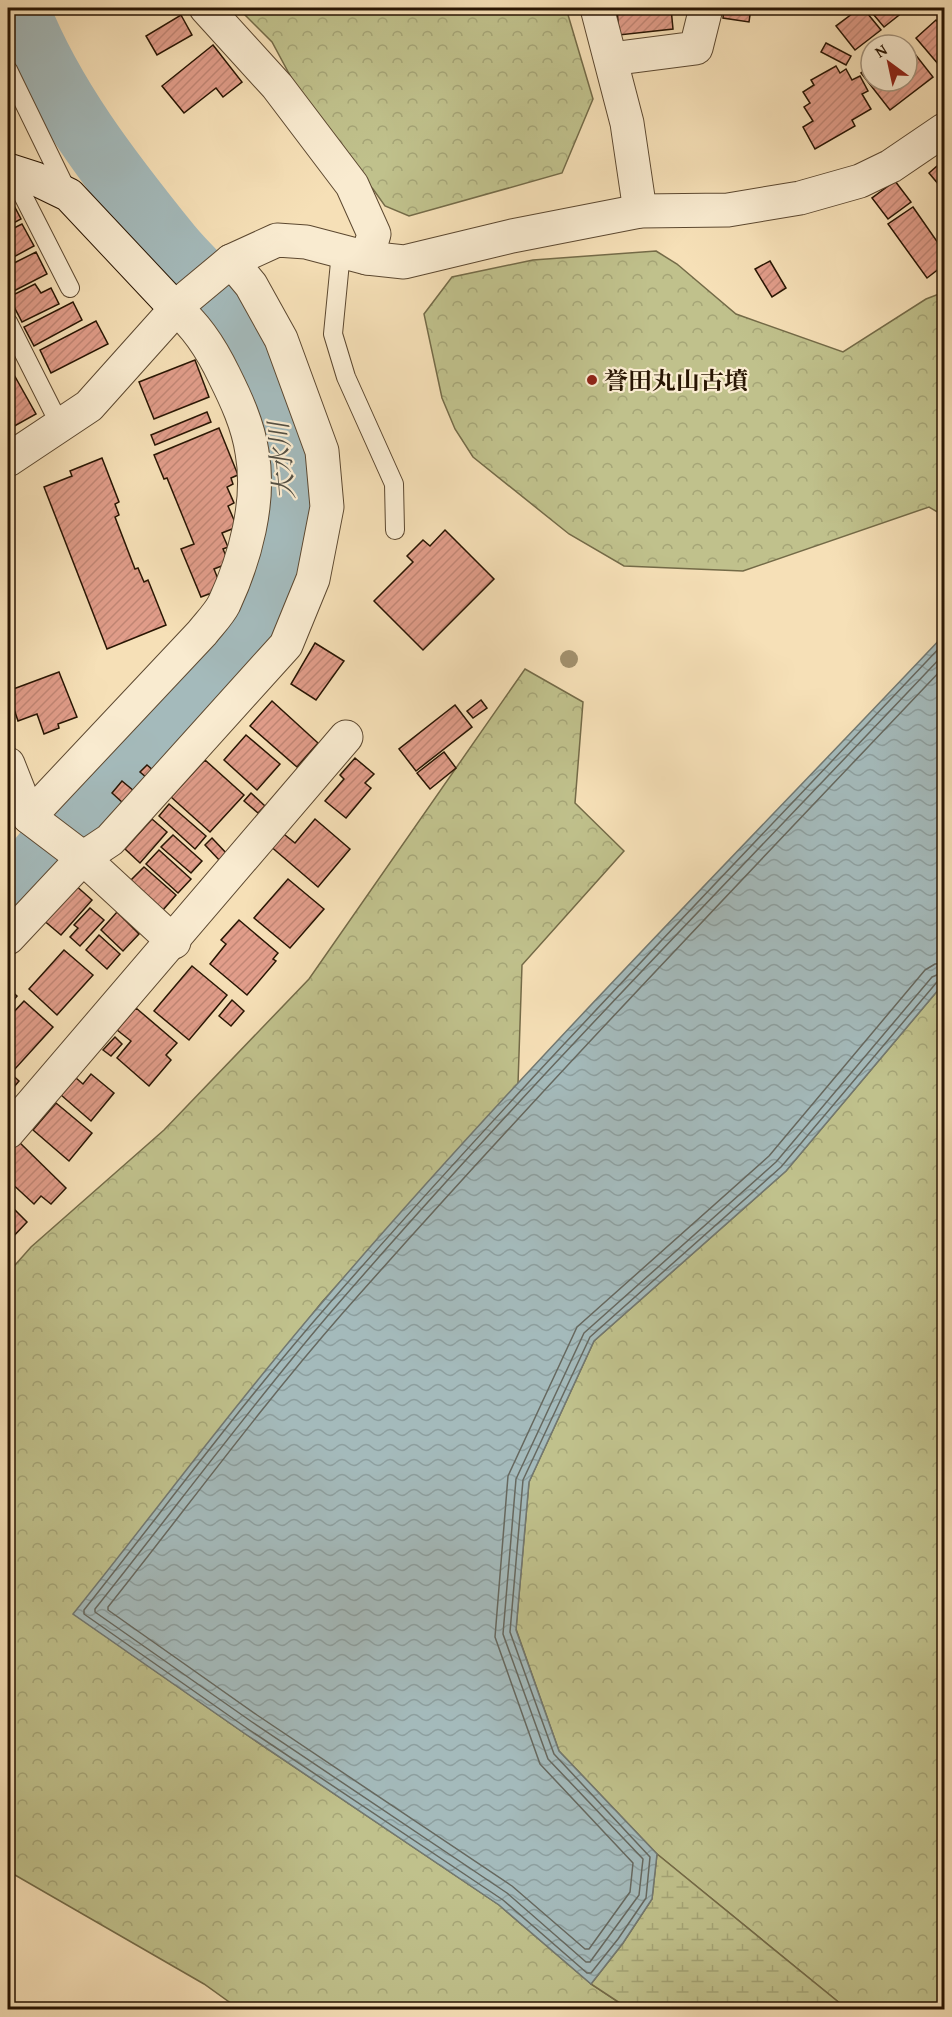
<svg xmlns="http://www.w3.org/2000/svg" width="952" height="2017" viewBox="0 0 952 2017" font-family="'Gentium Book Plus','Noto Serif JP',serif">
	<defs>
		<pattern id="forest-crowns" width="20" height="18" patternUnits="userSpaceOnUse" patternTransform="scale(1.5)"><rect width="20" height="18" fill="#c0c18c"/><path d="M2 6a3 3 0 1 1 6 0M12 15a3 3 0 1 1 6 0" fill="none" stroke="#a5a577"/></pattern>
		<pattern id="wetland-marsh" width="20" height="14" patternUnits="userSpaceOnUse" patternTransform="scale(1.5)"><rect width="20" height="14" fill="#c0c18c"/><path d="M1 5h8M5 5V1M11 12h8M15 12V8" fill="none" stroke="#a5a577"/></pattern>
		<pattern id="water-waves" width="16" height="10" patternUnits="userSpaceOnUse" patternTransform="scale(1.5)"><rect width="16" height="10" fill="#a4babb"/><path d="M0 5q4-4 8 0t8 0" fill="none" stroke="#8d9f9f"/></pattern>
		<pattern id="building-hatch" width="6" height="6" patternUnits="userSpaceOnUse" patternTransform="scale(1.5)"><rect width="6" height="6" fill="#e19d8a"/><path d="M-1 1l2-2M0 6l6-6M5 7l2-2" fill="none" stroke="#c18675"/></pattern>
	</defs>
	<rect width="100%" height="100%" fill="#f6e0b7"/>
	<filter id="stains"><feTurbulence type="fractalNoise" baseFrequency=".00333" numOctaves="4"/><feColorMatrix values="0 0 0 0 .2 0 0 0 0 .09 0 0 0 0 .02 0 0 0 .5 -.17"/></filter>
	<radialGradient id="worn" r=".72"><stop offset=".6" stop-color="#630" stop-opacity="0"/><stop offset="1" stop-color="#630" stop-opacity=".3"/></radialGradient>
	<g fill="url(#forest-crowns)" stroke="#746b48" stroke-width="1.5">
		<polygon points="238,8 566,8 593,99 562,173 409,216 385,206 373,189 328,146 272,42"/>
		<polygon points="656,251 677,264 736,314 843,352 926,299 944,292 944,516 929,507 743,571 624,566 569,534 473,457 455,429 442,398 424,314 452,277 533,260"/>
		<polygon points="525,669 583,702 575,803 624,851 522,965 518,1084 322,1302 74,1614 244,1733 499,1905 591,1984 629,2009 239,2009 204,1984 8,1871 8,1273 31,1247 164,1130 309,979"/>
		<polygon points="944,983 944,2009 847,2009 657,1854 559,1751 516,1629 529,1482 594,1341 786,1171"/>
	</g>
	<polygon fill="url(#wetland-marsh)" stroke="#746b48" stroke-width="1.5" points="657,1854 847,2009 629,2009 591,1984 623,1943 652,1899"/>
	<path fill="url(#water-waves)" stroke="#727871" stroke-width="1.5" d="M944 635V983L786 1171 594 1341 529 1482 516 1630 559 1751 657 1854 652 1899 623 1943 591 1984 499 1905 244 1733 73 1614C156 1511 234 1405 320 1305 518 1073 735 856 944 635Z"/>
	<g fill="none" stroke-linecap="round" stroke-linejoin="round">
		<g stroke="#66685f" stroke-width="1.5">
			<path d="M944 643C737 862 526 1078 328 1305 242 1403 165 1508 84 1610V1614L248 1729 503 1900 587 1973H591L618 1939 646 1898 650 1857 554 1754 510 1632 523 1480 590 1337 781 1167 937 982 944 979"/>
			<path d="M944 654C738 872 527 1085 331 1312 249 1408 174 1510 95 1609V1612L252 1722 507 1893 586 1962H590L639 1895 643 1859 548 1759 503 1634 516 1479 584 1333 776 1162 932 977 944 972"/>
			<path d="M944 667C741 881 536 1094 341 1315 259 1409 186 1509 108 1607V1610L257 1715 512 1886 585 1949H589L630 1892 633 1863 540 1764 495 1637 508 1476 577 1327 769 1156 925 970 935 964 944 963"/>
		</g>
		<path stroke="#a4babb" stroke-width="62" d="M8 895C47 849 86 802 128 758 175 708 230 660 262 599 307 512 288 385 229 309 212 287 189 268 171 246 112 173 52 96 18 8"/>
	</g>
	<g fill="url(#building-hatch)" stroke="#281503" stroke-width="1.5">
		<polygon points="617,8 671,8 673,29 619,35"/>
		<polygon points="675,8 693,8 694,11 675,13"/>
		<polygon points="724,8 751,8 749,22 723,18"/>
		<polygon points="860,8 863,8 881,30 855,50 836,26"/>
		<polygon points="868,8 908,8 884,27"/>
		<polygon points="181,15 192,35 157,55 146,36"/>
		<polygon points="936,20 944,29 944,71 916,38"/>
		<polygon points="904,40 933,77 890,110 861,73 871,66 871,81 907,81 907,45 898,45"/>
		<polygon points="826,43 851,56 846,65 821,52"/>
		<polygon points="213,45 242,82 223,97 216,88 184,113 162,86"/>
		<polygon points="836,66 840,73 846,69 852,80 860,76 868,91 862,94 871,109 852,120 855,126 815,149 803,127 813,121 804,107 810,103 803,92 814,85 811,80"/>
		<polygon points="944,160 944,191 929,173"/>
		<polygon points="895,181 911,202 888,219 872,198"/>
		<polygon points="9,196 21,219 8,226 8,197"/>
		<polygon points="913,207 938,243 944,238 944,265 927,278 888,224"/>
		<polygon points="22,224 34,246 8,260 8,231"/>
		<polygon points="36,252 47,274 8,294 8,266"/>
		<polygon points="770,261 786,288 772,297 755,269"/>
		<polygon points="35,284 41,293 51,288 59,304 22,322 9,297"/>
		<polygon points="73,302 82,320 34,346 24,327"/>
		<polygon points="96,321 108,344 51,373 40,350"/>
		<polygon points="195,360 209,397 154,419 139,382"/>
		<polygon points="13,373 36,414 11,428 8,422 8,376"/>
		<polygon points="207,412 211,422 155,445 151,435"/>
		<polygon points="219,428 238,475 231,478 233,484 227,487 234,503 228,506 237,527 222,533 228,547 223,549 229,563 214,569 222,589 201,597 181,549 194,544 167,478 164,479 154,455"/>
		<polygon points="102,458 119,502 115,504 119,515 115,517 135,569 138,568 144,582 148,580 166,625 107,649 44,487 72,476 70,471"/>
		<polygon points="445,530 494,579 423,650 374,601 413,562 407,556 423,540 430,546"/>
		<polygon points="315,643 344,661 316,700 291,684"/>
		<polygon points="59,672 77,717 58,724 59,728 44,734 37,714 18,721 8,691"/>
		<polygon points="481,700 487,708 473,718 467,711"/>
		<polygon points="272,701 318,743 297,767 250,726"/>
		<polygon points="455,705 472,727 416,771 399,749"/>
		<polygon points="246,735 280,764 257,790 224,760"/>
		<polygon points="444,752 456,768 430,789 417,773"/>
		<polygon points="355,758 374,774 365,783 371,788 346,818 325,801 344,779 340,775"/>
		<polygon points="205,760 244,795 210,832 171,797"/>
		<polygon points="147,765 154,771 147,778 140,772"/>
		<polygon points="122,781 134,791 123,803 112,793"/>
		<polygon points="251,793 265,806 258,813 244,801"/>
		<polygon points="169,804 206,836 195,849 159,816"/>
		<polygon points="152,819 167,832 140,863 125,849"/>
		<polygon points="315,819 350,849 318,887 269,845 280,831 295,843"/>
		<polygon points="173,835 202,861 191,873 161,847"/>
		<polygon points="212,838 228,855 221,862 205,845"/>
		<polygon points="159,850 191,879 178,893 146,864"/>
		<polygon points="144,867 176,895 163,910 130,881"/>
		<polygon points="288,879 324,909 290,948 254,918"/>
		<polygon points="74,884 92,900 61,935 42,919"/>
		<polygon points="90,908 104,920 80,946 70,937 78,928 74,925"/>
		<polygon points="117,912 139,934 123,951 101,930"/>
		<polygon points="239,920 278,953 273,959 276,961 247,995 210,964 226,944 221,940"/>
		<polygon points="99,935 120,954 107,969 86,950"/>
		<polygon points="64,950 93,975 57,1015 29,989"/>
		<polygon points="192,966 227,995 189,1040 154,1011"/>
		<polygon points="8,988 17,996 8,1006"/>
		<polygon points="232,1000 244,1011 231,1026 219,1016"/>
		<polygon points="24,1001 53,1027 14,1070 8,1064 8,1013 10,1016"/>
		<polygon points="136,1008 177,1043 166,1055 171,1060 149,1086 117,1058 131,1041 117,1030"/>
		<polygon points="115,1037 122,1044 111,1056 103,1050"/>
		<polygon points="8,1071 19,1081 8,1094"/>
		<polygon points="91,1074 114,1093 91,1121 61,1095 76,1078 83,1084"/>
		<polygon points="56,1103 92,1133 69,1161 33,1130"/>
		<polygon points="18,1141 66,1188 51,1204 41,1196 34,1204 8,1180 8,1153"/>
		<polygon points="8,1203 27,1222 8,1242"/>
	</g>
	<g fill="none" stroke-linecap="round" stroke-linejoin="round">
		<g stroke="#5c4830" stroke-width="20">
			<g id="lane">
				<polyline points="8,70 69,195"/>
				<polyline points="11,172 70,288"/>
				<polyline points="341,252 333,334 346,377 394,484 395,530"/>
				<polyline points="8,322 60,425"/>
			</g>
		</g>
		<g stroke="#5c4830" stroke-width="35">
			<g id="street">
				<polyline points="206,8 277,86 352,185 374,234 367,258"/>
				<polyline points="597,8 627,123 640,211"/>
				<polyline points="611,59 696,48 706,8"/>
				<polyline points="8,460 89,406 183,301 231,261 277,240 306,242 367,258 404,262 512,236 640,211 728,210 800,198 860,181 891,166 944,130"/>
				<polyline points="8,764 29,817 83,858 174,942"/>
				<path d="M29 817 202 633C209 624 219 614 224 604 245 559 261 501 252 452 248 425 236 399 224 375 212 350 197 326 176 309"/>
				<polyline points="8,938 83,858 110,840 286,645 313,579 327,507 322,451 281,339 251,285 231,261"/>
				<polyline points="8,1132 346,737"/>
			</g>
		</g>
		<g stroke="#281503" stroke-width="35">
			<polyline id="secondary" points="8,170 36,179 69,195 176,309"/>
		</g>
		<use href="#lane" stroke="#f9ebd0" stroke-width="18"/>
		<use href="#street" stroke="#f9ebd0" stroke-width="33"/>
		<use href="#secondary" stroke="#f9ebd0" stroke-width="33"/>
	</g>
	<circle fill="#a2916e" cx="569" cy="659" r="9"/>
	<circle fill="#8f2418" stroke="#f9ebd0" stroke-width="2" cx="592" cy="380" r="6"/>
	<g text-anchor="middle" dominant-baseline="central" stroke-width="4.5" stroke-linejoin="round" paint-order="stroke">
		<g font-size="24" font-weight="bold" fill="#281503" stroke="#f9ebd0" text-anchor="start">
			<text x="604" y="380">誉田丸山古墳</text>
		</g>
		<g font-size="26" font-style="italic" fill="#534f43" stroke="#f9ebd0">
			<text transform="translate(281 461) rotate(-95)">大水川</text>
		</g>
	</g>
	<rect width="952" height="2017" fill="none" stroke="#f6e0b7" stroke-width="30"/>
	<rect x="9" y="9" width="934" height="1999" fill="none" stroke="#281503" stroke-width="3"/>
	<rect x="15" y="15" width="922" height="1987" fill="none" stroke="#281503" stroke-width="1.5"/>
	<g transform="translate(889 63) rotate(327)"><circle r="28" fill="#f9ebd0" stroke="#a5957e" stroke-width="1.5"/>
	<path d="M0-4.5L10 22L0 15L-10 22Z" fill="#8f2418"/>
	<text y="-9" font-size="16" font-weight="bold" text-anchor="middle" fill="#281503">N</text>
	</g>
	<rect width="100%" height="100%" filter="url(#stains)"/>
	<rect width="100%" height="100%" fill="url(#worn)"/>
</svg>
